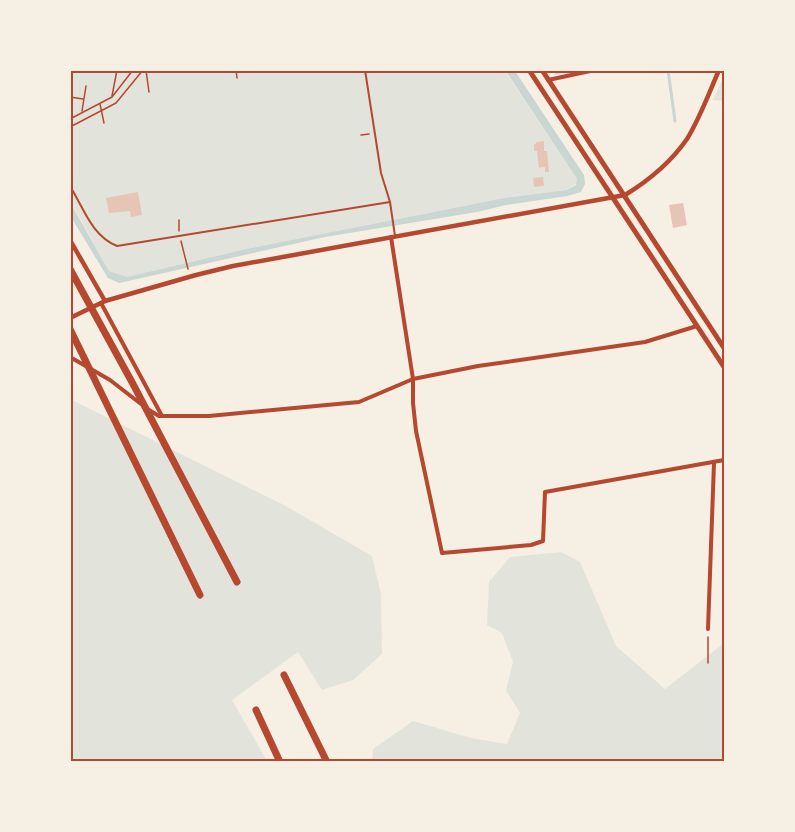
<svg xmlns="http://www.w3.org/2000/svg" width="795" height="832" viewBox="0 0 795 832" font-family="Helvetica,sans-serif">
	<rect width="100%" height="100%" fill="#f6efe4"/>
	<g fill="#e2e4dc">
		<polygon points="70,71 505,71 577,179 577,183 567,190 504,198 429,213 127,277 109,271 71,202"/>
		<polygon points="724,76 724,101 713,100"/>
		<polygon points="70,399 284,505 372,556 381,594 382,654 353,680 322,690 298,652 232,700 267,761 71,761"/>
		<polygon points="561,552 580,562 616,646 665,689 724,643 724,761 372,762 373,749 413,721 471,738 507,744 520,713 506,690 513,662 502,633 487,625 489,582 510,557"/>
	</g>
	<polygon fill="#c9d6d2" points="505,70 515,71 584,175 585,184 581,192 567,196 506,205 477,212 325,237 119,283 108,278 71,217 70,202 109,271 127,277 247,249 429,213 504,198 567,190 576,185 577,179"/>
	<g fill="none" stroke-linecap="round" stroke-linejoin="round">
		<g stroke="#c9d6d2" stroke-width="3">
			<polyline points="668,70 675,121"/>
			<polyline points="556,73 569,70"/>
		</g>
	</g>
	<g fill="#e6c5b7">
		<polygon points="544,141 544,151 547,151 549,172 545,172 545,167 539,168 537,151 534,151 534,144 536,144 536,142"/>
		<polygon points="543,177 544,186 534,187 533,178"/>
		<polygon points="138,192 142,215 131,217 130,211 109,213 106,198"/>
		<polygon points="683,203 687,225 673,228 669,205"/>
	</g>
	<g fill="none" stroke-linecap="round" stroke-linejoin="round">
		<g stroke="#b5482f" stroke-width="1.5">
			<polyline points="146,70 149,92"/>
			<polyline points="236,70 237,78"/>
			<polyline points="112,96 117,70"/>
			<polyline points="70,97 83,99"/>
			<polyline points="100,104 104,123"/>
			<polyline points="82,111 86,86"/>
			<polyline points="70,119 112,97 133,70"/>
			<polyline points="70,127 116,103 143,70"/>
			<polyline points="361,135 369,134"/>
			<polyline points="179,220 179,231"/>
			<polyline points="181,241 188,269"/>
			<polyline points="708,663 708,637"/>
		</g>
		<g stroke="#b5482f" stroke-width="2">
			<polyline points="365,70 381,173 390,202 395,236"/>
			<path d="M70 186C84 209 92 236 117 246L390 202"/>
		</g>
		<g stroke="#b5482f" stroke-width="4">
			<polyline points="548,80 595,70"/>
			<polyline points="391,237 413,379 413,403 416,431 442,553 531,545 543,541 545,492 724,460"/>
			<polyline points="101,303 162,416"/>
			<polyline points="70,357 110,380 141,404"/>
			<polyline points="149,410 159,416 209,416 359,402 413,379 478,366 645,342 697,326"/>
			<polyline points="708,629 714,463"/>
		</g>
		<g stroke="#b5482f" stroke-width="4.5">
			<path d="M70 240 105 301 196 275 233 266 625 195C648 181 671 162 687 139 700 118 709 93 719 70"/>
			<polyline points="70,318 105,301"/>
		</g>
		<g stroke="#b5482f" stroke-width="5">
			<polyline points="529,70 724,367"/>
			<polyline points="542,70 724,348"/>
		</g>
		<g stroke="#b5482f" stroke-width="7">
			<polyline points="70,269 133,384 237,582"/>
			<polyline points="70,329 200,595"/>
			<polyline points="284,675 327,762"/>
			<polyline points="256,710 280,762"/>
		</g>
	</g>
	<rect width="795" height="832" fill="none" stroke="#f6efe4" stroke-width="144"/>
	<rect x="72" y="72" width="651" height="688" fill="none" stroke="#b5482f" stroke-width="2"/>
</svg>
